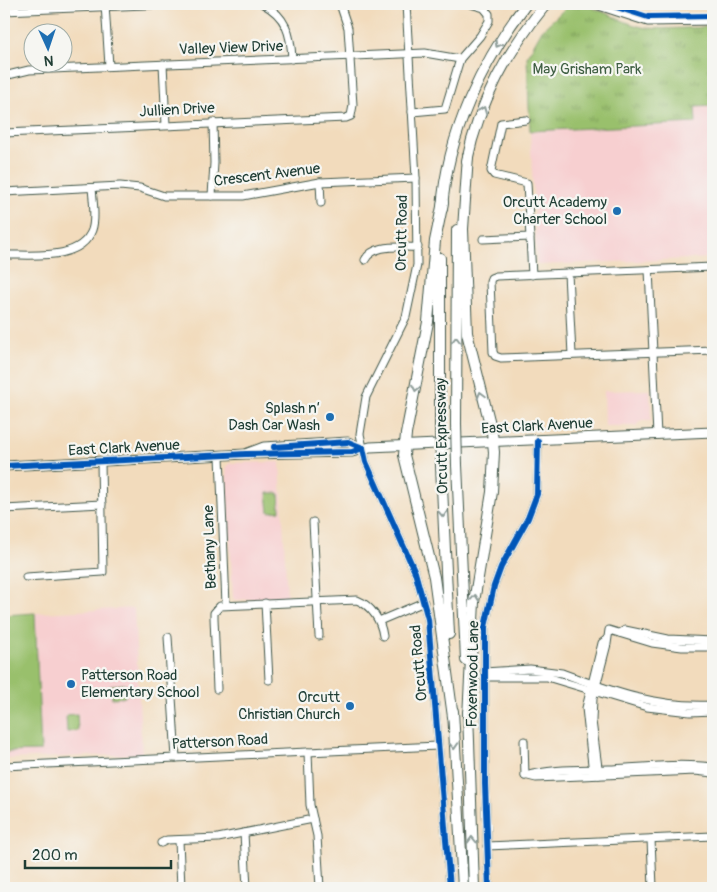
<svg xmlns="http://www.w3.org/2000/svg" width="717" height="892" viewBox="0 0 717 892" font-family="Pangolin,sans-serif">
	<defs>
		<pattern id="park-tufts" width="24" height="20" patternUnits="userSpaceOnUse" patternTransform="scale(1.25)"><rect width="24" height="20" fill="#99c06c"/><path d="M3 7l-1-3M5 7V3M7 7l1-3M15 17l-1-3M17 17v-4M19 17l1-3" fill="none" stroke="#7c9d5a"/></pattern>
	</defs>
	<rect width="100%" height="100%" fill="#f6f6f2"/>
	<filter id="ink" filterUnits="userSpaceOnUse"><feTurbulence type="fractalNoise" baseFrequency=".02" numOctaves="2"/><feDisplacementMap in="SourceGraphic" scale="10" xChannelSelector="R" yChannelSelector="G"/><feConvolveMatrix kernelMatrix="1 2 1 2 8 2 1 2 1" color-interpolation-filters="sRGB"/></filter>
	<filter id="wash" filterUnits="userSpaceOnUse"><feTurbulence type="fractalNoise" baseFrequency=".0096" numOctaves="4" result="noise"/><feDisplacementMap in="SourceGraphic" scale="20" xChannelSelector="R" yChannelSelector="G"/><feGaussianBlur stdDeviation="1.12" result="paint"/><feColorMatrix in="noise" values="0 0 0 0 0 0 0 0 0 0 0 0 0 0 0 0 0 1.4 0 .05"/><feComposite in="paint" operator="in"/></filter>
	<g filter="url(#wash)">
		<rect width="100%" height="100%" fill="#f2dbbc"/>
		<g fill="#f7cfd0">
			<polygon points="713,106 713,258 537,265 530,131 695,123 695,107"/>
			<polygon points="650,390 651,421 640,421 636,426 605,426 604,391"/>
			<polygon points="280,462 287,597 235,600 233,598 226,467 230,463"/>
			<polygon points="134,608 142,754 4,759 4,615"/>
		</g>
		<g fill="#99c06c" stroke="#5c7e50">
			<polygon points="267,493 279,493 280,511 269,512"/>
			<polygon points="35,613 41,751 4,752 4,615"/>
		</g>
		<g fill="url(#park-tufts)" stroke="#5c7e50">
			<path d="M570 4C598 4 620 24 647 28 669 30 692 27 713 27V106L695 107 696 123 530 131 527 57 542 30Z"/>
			<polygon points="125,684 125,697 112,698 111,685"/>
			<polygon points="77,714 78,731 67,732 66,715"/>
		</g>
	</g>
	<g filter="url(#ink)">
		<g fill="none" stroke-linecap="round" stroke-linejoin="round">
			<g stroke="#3f5548" stroke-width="9">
				<g id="minor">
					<polyline points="105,4 109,66"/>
					<path d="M263 4C286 16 291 34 292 59"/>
					<polyline points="406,4 416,178 417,265 406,317 366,397 360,434 366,462 415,572 428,619 450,888"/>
					<polyline points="4,11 169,4"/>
					<polyline points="163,64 166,125"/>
					<polyline points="4,76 29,70 425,53 460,59"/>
					<polyline points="412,112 445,109 460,59 480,36 489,21 489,14 484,8 470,4"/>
					<polyline points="526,120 501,123 491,171 494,175 527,183 532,275"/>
					<polyline points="4,133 346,118 351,116 353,105 348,28 340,4"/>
					<polyline points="320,182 321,203"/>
					<polyline points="4,192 120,186 140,188 164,196 243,196 320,182 416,178"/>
					<polyline points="212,196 214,163 213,122"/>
					<polyline points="483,239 530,237"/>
					<path d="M4 255C30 254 80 262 92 230 96 218 93 201 92 188"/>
					<path d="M365 260C374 243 400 248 418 247"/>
					<polyline points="713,267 496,276 491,278 490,282 493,352 495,356 501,358 713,350"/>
					<polyline points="649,270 657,435"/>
					<polyline points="568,273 572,355"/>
					<polyline points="220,456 226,605"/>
					<polyline points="4,509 102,504"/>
					<polyline points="313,522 319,636"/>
					<polyline points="26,577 103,572 101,462"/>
					<polyline points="265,603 269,680"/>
					<polyline points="379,621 424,602"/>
					<polyline points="620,633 625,630 668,639 713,641"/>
					<polyline points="168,637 176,758"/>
					<path d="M484 672 530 669 562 673C614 692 657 708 713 705"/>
					<polyline points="483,677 547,677 647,707 690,712 713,711"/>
					<path d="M217 689 214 618V613L220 606 357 600C372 606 381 621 383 636"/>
					<polyline points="524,741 525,776"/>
					<polyline points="308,752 310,805 317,836 320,888"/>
					<polyline points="4,766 438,746"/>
					<polyline points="593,774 586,708 602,643 607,639"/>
					<polyline points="599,775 592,721 593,698 607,644 609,630 652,643 682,647 713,647"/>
					<path d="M525 776C552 768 582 770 609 769 644 767 679 763 713 767"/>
					<polyline points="528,776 536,778 695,771 713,773"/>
					<polyline points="244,833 247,888"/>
					<polyline points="651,839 653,888"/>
					<polyline points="179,840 181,888"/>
					<polyline points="161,843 167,840 218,838 313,819"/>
					<polyline points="487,846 713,836"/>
					<polyline points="489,888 485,784 485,627 494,586 501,567 528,518 537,494 538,441"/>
				</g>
			</g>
			<g stroke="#3f5548" stroke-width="11">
				<g id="major">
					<polyline points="596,4 648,21 713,20"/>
					<polyline points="248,453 264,447 348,442 363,448"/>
					<polyline points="4,466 246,454 352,452 370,447 713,432"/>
				</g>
			</g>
			<g stroke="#3f5548" stroke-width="12">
				<g id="highway">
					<polyline points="468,156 463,229 467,333 492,432 494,452 492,492 474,602 468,717"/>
					<path d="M467 161C478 104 509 49 546 4"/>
					<polyline points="443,202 435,241 428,322 406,434 404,455 434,577 453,717"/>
					<path d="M442 209C447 135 482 62 526 4"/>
					<polyline points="440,258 440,424"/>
					<polyline points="456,424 457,230"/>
					<polyline points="457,465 466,660"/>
					<polyline points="441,466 449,634"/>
					<polyline points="453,711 463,888"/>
					<polyline points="468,712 474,888"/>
				</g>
			</g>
			<use href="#minor" stroke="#fff" stroke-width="7"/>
			<use href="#major" stroke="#fff" stroke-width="9"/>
			<use href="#highway" stroke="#fff" stroke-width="10"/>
			<g stroke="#3f5548" stroke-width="12" stroke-linecap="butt">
				<g id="highway-bridge">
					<polyline points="440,424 441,466"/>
					<polyline points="456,424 457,465"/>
				</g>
			</g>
			<use href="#highway-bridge" stroke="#fff" stroke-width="10"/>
			<g stroke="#f6f6f2" stroke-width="9">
				<g id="cycleway">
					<polyline points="607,4 648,17 713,16"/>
					<polyline points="274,447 348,442 363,448"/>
					<polyline points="363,448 366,462 415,572 428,619 450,888"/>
					<polyline points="4,466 246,454 352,452 363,448"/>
					<polyline points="489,888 485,784 485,627 494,586 501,567 528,518 537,494 538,441"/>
				</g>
			</g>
			<use href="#cycleway" stroke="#0057b8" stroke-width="6"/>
		</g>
		<defs><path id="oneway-chevron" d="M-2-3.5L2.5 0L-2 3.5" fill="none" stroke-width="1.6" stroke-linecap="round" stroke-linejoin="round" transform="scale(1.25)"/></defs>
		<g stroke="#8f9e9a">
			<use href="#oneway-chevron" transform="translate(498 44) rotate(120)"/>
			<use href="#oneway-chevron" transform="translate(483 110) rotate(-68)"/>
			<use href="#oneway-chevron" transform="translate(456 340) rotate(-90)"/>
			<use href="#oneway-chevron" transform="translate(416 388) rotate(101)"/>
			<use href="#oneway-chevron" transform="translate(481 395) rotate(-106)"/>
			<use href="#oneway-chevron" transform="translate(443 514) rotate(88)"/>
			<use href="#oneway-chevron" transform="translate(475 598) rotate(-85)"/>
			<use href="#oneway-chevron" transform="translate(454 746) rotate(87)"/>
			<use href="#oneway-chevron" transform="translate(472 840) rotate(-92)"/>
		</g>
	</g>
	<g fill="#1f6fb2" stroke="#f6f6f2" stroke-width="2">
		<circle cx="617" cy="211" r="5"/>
		<circle cx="330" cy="417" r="5"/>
		<circle cx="71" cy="684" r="5"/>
		<circle cx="350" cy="706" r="5"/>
	</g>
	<g text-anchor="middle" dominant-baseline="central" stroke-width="4.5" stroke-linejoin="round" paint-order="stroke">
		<g font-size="15" fill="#1f3d34" stroke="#f6f6f2">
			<text transform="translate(231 48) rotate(-2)">Valley View Drive</text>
			<text transform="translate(177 110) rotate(-3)">Jullien Drive</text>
			<text transform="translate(267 175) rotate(-7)">Crescent Avenue</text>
			<text transform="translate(402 233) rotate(-89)">Orcutt Road</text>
			<text transform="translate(537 426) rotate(-3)">East Clark Avenue</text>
			<text transform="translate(442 436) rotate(-91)">Orcutt Expressway</text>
			<text transform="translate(124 448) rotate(-3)">East Clark Avenue</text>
			<text transform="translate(210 547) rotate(-92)">Bethany Lane</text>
			<text transform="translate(419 663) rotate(-95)">Orcutt Road</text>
			<text transform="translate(473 674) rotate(-89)">Foxenwood Lane</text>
			<text transform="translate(220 742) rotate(-3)">Patterson Road</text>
		</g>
		<g font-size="15" fill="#3e5e42" stroke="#f6f6f2">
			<text x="587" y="69">May Grisham Park</text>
		</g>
		<g font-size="15" fill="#1f3d34" stroke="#f6f6f2" text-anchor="end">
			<text x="607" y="202">Orcutt Academy<tspan x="607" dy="17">Charter School</tspan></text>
			<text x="320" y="408">Splash n’<tspan x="320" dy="17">Dash Car Wash</tspan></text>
			<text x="81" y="675" text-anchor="start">Patterson Road<tspan x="81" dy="17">Elementary School</tspan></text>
			<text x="340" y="697">Orcutt<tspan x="340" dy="17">Christian Church</tspan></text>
		</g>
	</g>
	<rect width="717" height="892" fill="none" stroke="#f6f6f2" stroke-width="20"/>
	<g transform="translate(48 48) rotate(177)"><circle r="24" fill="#f6f6f2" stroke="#a0aca6"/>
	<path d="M0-4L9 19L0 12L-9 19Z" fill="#1f6fb2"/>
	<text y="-8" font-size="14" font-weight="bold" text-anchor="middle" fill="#1f3d34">N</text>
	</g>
	<path d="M25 860v8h146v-8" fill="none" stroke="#1f3d34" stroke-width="2.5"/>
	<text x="32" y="860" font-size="15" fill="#1f3d34" stroke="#f6f6f2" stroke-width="4" paint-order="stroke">200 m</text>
</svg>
